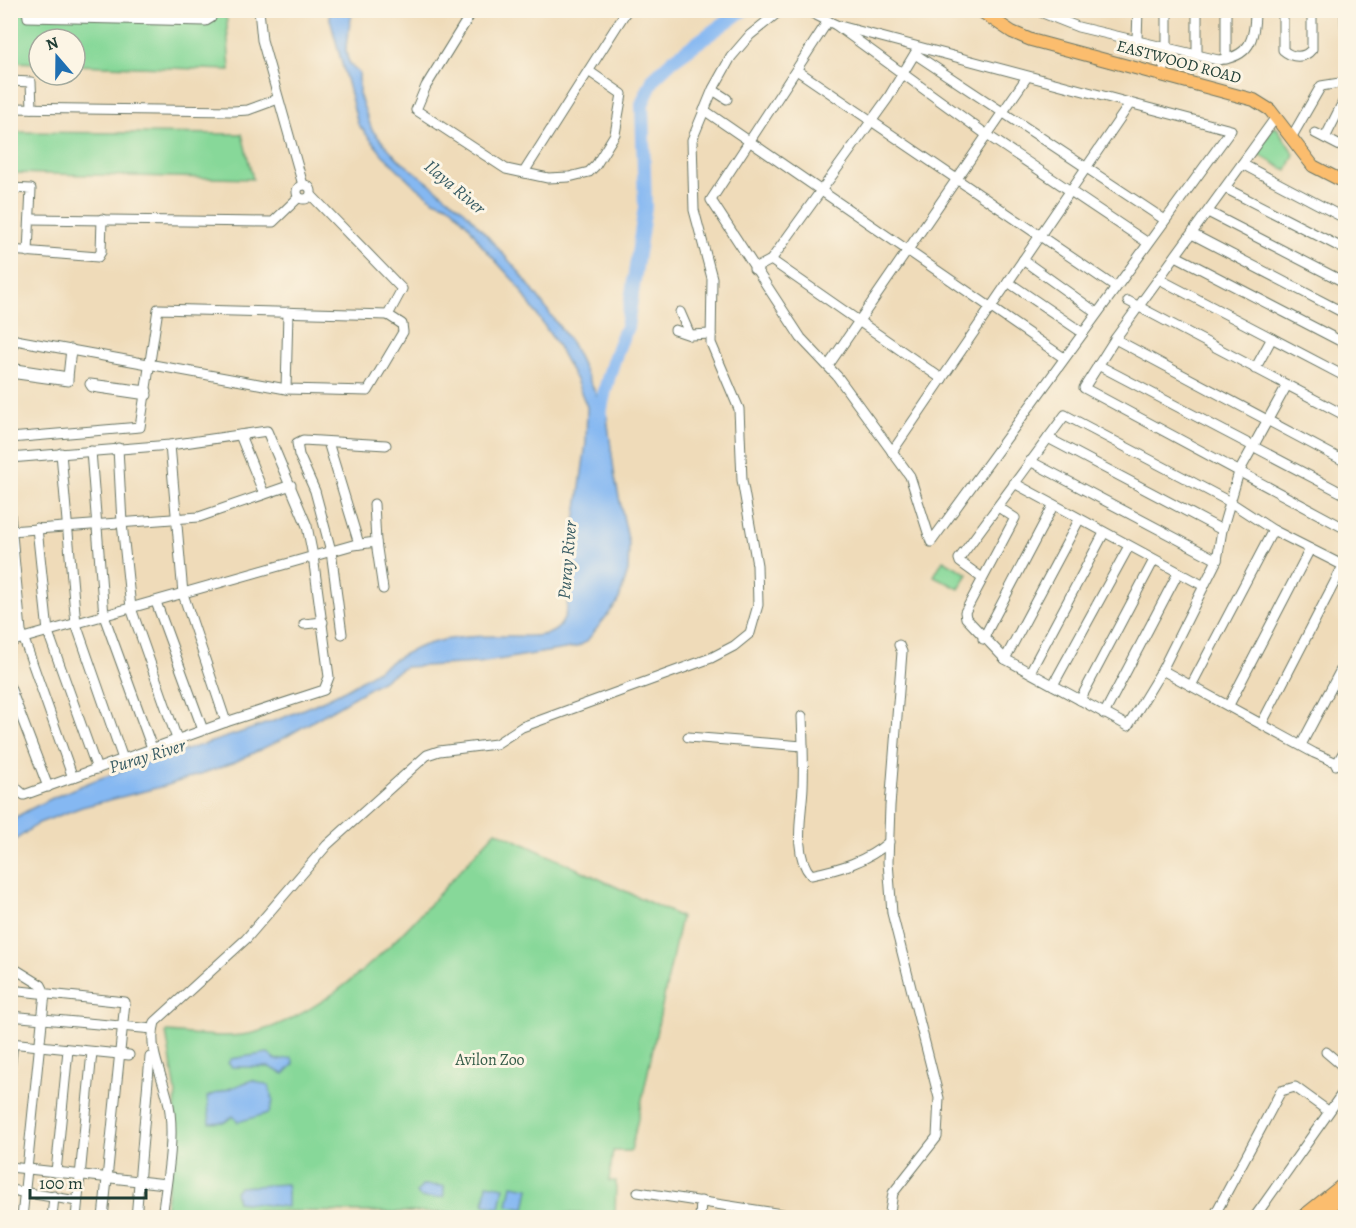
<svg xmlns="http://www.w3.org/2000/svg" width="1356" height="1228" viewBox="0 0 1356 1228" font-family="Alegreya,serif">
	<rect width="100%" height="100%" fill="#fcf5e5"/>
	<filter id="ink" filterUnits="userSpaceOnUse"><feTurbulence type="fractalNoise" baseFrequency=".0167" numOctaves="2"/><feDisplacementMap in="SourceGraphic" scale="12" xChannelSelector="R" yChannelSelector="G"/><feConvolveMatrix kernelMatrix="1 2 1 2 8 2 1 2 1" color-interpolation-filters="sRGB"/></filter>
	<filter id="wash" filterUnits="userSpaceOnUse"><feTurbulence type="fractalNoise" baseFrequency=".008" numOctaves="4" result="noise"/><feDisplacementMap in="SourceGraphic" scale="24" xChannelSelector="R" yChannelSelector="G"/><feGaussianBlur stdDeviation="1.35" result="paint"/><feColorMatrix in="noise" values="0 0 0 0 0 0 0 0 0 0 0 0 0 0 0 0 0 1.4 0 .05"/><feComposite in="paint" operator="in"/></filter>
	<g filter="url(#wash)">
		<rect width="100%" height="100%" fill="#efdbb9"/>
		<g fill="#87d899" stroke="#538a66" stroke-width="1.5">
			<polygon points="11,11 226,11 230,70 75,65 75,39 39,39 39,63 11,62"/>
			<polygon points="1273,127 1277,128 1294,154 1287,171 1256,153"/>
			<polygon points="11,132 242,134 253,179 11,173"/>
			<polygon points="943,560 968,574 959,589 934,576"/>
			<path d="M496 831 681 917 631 1151H613L609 1181H616L615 1214 165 1210 173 1150 176 1092 166 1032C195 1034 229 1040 257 1032 354 1004 429 902 496 831Z"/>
		</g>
		<g fill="#85b8f2" stroke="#527a93" stroke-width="1.5">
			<path d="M331 11H351L352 13C349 35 337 58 359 73V94L372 130 398 159 465 211 520 273 572 344 607 417 615 478 629 544 628 571 618 602 586 642 577 647 479 663 405 667 284 738 233 763 168 785 82 807 39 823 11 843V820C96 769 195 752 287 716 306 708 326 700 345 690 373 675 397 654 428 644 454 636 483 636 510 636 523 636 542 638 554 631 569 622 569 596 567 581L586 443 587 407 576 380 556 343 515 282 483 247 469 226 450 206 434 200 414 185 383 155 358 124 329 15Z"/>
			<polygon points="268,1053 276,1060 292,1058 294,1064 284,1074 269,1067 232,1067 228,1063 231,1059"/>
			<polygon points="252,1080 269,1086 273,1101 269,1113 238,1122 233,1116 225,1122 210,1123 207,1097"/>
			<polygon points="287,1184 287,1207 237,1202 235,1191 239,1187"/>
			<polygon points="487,1184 504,1187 500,1208 484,1205"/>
			<polygon points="423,1185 444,1186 444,1197 422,1198 416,1193"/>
			<polygon points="512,1185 529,1188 525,1209 508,1206"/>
		</g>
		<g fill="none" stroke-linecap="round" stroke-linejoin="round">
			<path stroke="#85b8f2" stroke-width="14" d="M599 424C601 398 615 351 627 327L645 207 642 104 654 78 673 60 743 10"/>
		</g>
	</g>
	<g filter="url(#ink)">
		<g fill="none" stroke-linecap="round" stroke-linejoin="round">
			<g stroke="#687463" stroke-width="11">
				<g id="minor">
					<polyline points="27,10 28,17 206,21 211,18 212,10"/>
					<polyline points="259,10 262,40 303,185"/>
					<polyline points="473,10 426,86 416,110 506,169 548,178 569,177 589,172 596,165 615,134 622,94 590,72"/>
					<polyline points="686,10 696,10"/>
					<polyline points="806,10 836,25 987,135 1148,243"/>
					<path d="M1035 10 1078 27 1218 60C1250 57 1255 39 1255 10"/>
					<polyline points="1197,10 1197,54"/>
					<polyline points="1226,10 1226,59"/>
					<path d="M1283 10V50C1292 58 1304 59 1312 49V10"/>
					<polyline points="1345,10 1346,50"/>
					<polyline points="828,21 711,200 801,338 837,376 910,476 931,542 1231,130 836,25"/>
					<polyline points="1137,39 1138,10"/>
					<polyline points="915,54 1165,220"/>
					<polyline points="798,71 1115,287"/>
					<polyline points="1163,76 1167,48 1167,10"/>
					<polyline points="10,81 31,82 32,108"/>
					<polyline points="713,90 727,99"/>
					<polyline points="10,108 233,111 248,110 278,99"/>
					<polyline points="704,110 1064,358"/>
					<polyline points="1276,117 1115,339 1084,388 1346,529"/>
					<polyline points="1315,133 1346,149"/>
					<polyline points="1291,138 1321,86 1346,82"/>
					<polyline points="1325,138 1346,96"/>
					<polyline points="1242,164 1346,219"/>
					<polyline points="524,172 627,10"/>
					<circle cx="304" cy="192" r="7"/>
					<polyline points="10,188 31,189 28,252"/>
					<polyline points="1225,188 1346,250"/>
					<polyline points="1208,212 1346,283"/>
					<polyline points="30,219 273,222 299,197"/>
					<polyline points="1192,234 1346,314"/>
					<polyline points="10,250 98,257 101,252 102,219"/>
					<polyline points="1176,256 1346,344"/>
					<polyline points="771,260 942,379"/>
					<polyline points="1023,260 1097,313"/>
					<polyline points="754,269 771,260 888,98 917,50"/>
					<polyline points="1159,279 1346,377"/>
					<polyline points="1008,282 1083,333"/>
					<polyline points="1128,301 1346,416"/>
					<polyline points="680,312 690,335"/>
					<polyline points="675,330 690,335 711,334"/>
					<polyline points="10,339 286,389 368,391 403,332 402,324 388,315"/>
					<polyline points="1115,339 1346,462"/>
					<polyline points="10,363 14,339"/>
					<polyline points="1098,365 1346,495"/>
					<polyline points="828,366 1027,77"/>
					<polyline points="10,368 68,377 68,381 10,373"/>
					<polyline points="1255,369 1272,338"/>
					<polyline points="68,377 71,349"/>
					<polyline points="286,389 288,312"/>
					<polyline points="147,395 92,387 90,384 147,391"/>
					<polyline points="240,435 264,494"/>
					<polyline points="10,438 140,427 158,309 388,315 402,289 311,195"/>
					<polyline points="1048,438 1222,530"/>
					<polyline points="328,442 359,544"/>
					<polyline points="170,445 183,594 226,722"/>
					<polyline points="118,448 122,523 131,608 177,739"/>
					<polyline points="91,451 104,616 152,748"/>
					<polyline points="892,452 1129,105"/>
					<polyline points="61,453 76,624 123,759"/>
					<polyline points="10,458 170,445 267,431 307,526 313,556 329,677 324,690 226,722 24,795 16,788 10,776"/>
					<polyline points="1030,461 1217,560"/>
					<polyline points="1014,483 1204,586"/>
					<polyline points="998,507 1015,518 965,612 966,618 1005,659 1128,726 1162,670 1217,560 1222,530 1239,472 1287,385"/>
					<polyline points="10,513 21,631 73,778"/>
					<polyline points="37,528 48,632 97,769"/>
					<polyline points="10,531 199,517 291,485"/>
					<polyline points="376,542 383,589"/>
					<polyline points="982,578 960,562 959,559 1065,415 1230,502 1273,530 1346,567"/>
					<polyline points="156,602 203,730"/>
					<polyline points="304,624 323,622"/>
					<polyline points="342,634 331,551 315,491 299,455 297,443 303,440 386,445"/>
					<polyline points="983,639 1053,506"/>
					<polyline points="10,642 353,545 376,542 374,504"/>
					<polyline points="1005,659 1079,520"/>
					<polyline points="1162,670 1314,753 1346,767"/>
					<polyline points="1030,672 1104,533"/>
					<polyline points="1192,684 1273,530"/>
					<polyline points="1053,685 1129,546"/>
					<polyline points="10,687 48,787"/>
					<polyline points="1080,700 1154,560"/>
					<polyline points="1229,705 1310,549"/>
					<polyline points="1104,714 1178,573"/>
					<path d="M802 716C803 740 804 764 803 787 802 813 792 854 811 875 840 869 866 862 889 842"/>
					<polyline points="1262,723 1343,566"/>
					<polyline points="688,737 803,746"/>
					<polyline points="1301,745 1346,660"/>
					<polyline points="1336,765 1346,748"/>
					<polyline points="10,966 41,985 45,993 22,1218"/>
					<polyline points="10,990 125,1002 103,1218"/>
					<polyline points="10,1016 153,1029"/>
					<polyline points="10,1043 129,1055"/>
					<polyline points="1326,1052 1346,1069"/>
					<polyline points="10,1069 13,1043"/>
					<polyline points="10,1167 166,1184"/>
					<polyline points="56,1172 68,1050"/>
					<polyline points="10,1190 77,1201"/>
					<polyline points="638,1192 808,1218"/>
					<polyline points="52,1218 54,1196"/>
					<polyline points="76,1218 92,1052"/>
					<polyline points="136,1218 150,1057"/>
					<path d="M162 1218C166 1183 174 1147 170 1112 167 1081 146 1053 155 1022L246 939 327 845 427 755 439 751 496 744 522 727 711 658 734 646 750 633 758 605 757 565 742 480 739 409 711 343 712 278 694 210 692 140 713 89 731 57 750 35 781 10"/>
					<polyline points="700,1218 701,1201"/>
					<polyline points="889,1218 893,1193 937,1137 939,1098 892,913 888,862 890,806 902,652 899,645"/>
					<polyline points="1213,1218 1281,1091 1295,1087 1328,1111"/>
					<polyline points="1254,1218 1346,1088"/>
				</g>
			</g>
			<g stroke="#687463" stroke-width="14">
				<g id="major">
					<polyline points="979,10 1012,32 1031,40 1254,100 1270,110 1313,166 1346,183"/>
					<polyline points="1301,1218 1346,1182"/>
					<polyline points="1316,1218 1346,1194"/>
				</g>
			</g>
			<use href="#minor" stroke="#fff" stroke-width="9"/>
			<use href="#major" stroke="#fbbd6e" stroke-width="12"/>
		</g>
	</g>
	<g text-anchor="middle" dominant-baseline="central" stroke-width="6" stroke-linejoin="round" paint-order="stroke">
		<g font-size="16" fill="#1f3d34" stroke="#fcf5e5">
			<text transform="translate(1179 62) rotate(15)">EASTWOOD ROAD</text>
		</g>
		<g font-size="16" fill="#345c48" stroke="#fcf5e5">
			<text x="490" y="1060">Avilon Zoo</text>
		</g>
		<g font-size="18" font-style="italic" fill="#385c64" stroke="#fcf5e5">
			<text transform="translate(455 187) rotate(40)">Ilaya River</text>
			<text transform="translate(567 560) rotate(-85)">Puray River</text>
			<text transform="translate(147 756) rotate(-17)">Puray River</text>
		</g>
	</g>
	<rect width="1356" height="1228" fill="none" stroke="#fcf5e5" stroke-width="36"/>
	<g transform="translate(57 57) rotate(340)"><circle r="28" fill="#fcf5e5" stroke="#a4ab9e" stroke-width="1.5"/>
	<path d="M0-4.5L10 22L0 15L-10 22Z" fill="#1f6fb2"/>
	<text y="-9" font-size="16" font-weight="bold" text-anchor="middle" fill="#1f3d34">N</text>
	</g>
	<path d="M30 1189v9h116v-9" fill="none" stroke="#1f3d34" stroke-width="3"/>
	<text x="39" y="1189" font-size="18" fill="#1f3d34" stroke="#fcf5e5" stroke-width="4.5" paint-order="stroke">100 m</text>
</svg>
